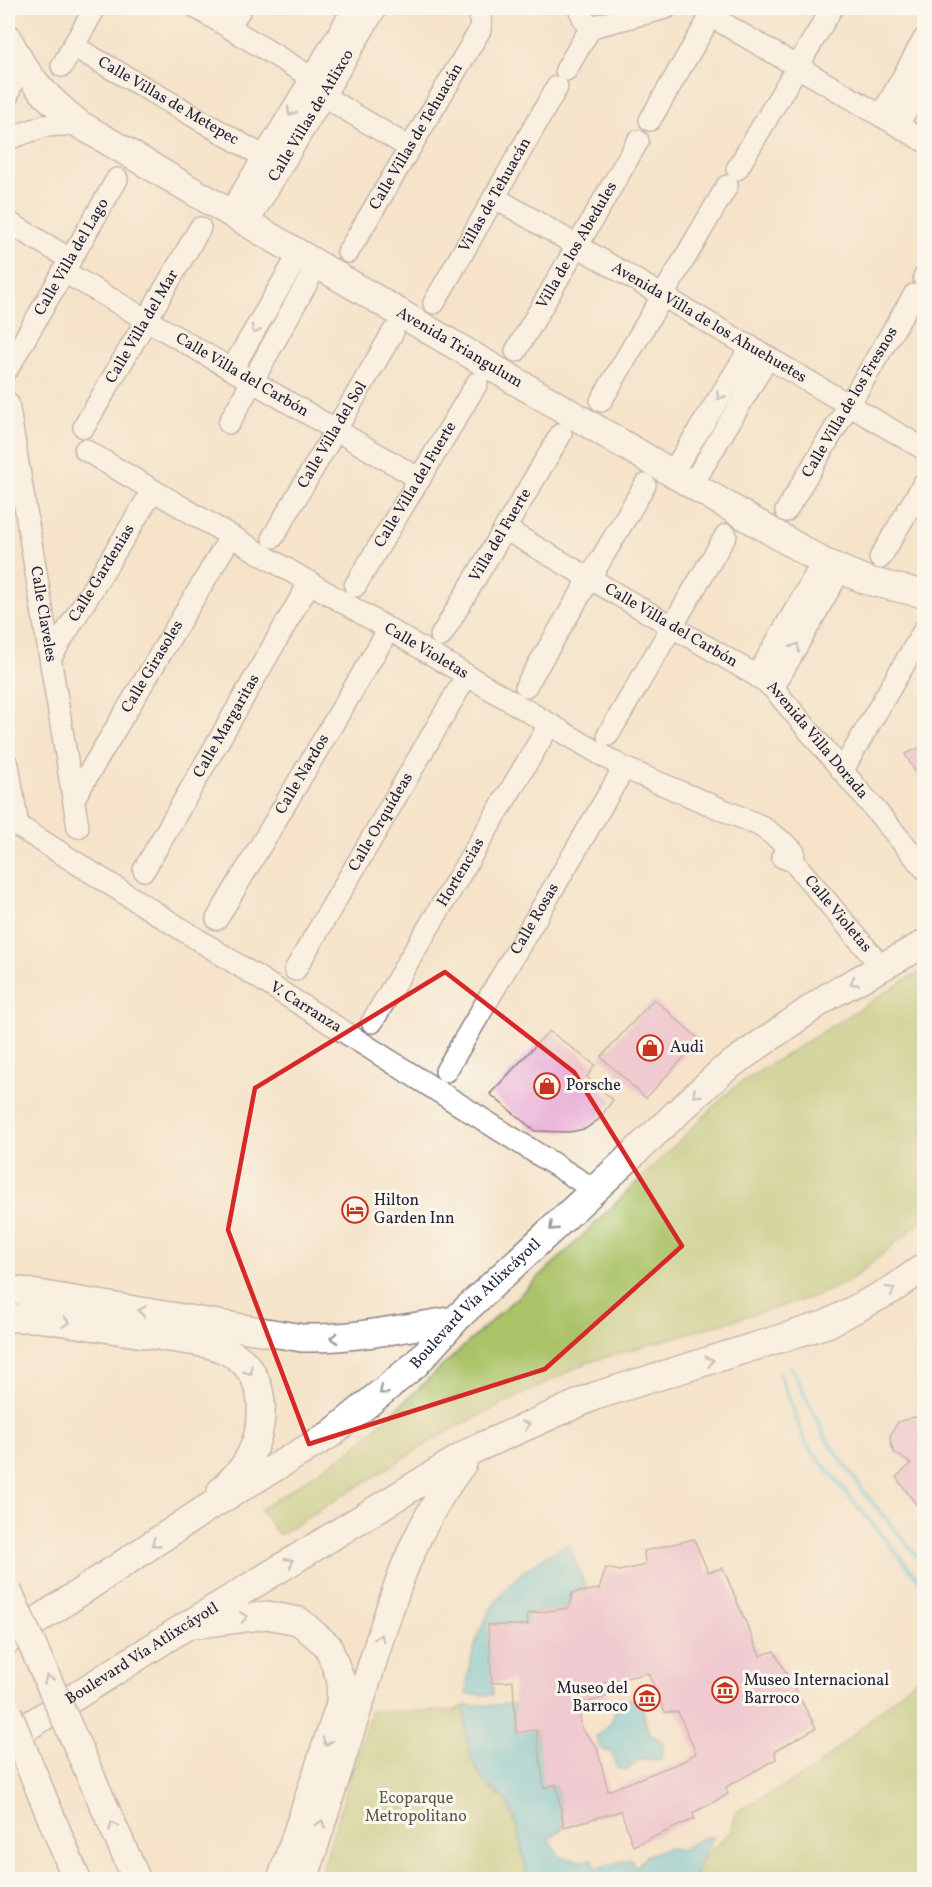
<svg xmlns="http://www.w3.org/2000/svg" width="932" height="1887" viewBox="0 0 932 1887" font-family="Vollkorn,serif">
	<rect width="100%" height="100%" fill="#fbf7ec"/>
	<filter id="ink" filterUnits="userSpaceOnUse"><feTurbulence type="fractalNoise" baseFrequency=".0167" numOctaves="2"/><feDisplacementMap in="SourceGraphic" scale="12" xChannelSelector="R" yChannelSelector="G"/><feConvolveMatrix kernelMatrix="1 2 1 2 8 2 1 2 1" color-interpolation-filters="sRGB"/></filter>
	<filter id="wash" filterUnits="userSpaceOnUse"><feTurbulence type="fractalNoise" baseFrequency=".008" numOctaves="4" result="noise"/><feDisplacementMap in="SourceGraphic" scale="24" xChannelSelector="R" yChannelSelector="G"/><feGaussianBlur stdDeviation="1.35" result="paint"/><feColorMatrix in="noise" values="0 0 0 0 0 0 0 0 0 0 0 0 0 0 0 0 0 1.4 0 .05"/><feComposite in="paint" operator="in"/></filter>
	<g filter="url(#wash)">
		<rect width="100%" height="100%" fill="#f5e3ca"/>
		<g fill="#aac368" stroke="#667252" stroke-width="1.5">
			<polygon points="924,971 924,1219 851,1280 816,1296 586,1363 446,1432 279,1535 260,1510 353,1449 567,1251 733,1088 910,977"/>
			<polygon points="924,1672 924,1879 694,1880 700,1860 732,1830 736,1812 812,1771"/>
			<polygon points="464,1706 467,1742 492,1791 504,1797 516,1823 528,1879 319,1880 371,1711 454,1711"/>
		</g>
		<g fill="#5fc6dc" stroke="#40748c" stroke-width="1.5">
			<path d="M569 1544 587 1591 572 1593 569 1608 527 1614 528 1625H489L493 1695 466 1694C472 1621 502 1575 569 1544Z"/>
			<path d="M629 1699C651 1701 640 1721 650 1732 655 1737 660 1739 664 1745L661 1760 641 1759 627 1770 617 1768 612 1753 601 1749 596 1737 611 1723 616 1709Z"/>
			<path d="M514 1704 516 1732 536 1730 545 1788 556 1784 564 1827 548 1839 560 1857 583 1861 592 1858 596 1868 630 1859 636 1868 645 1856 669 1848 680 1850 704 1837H713L700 1860 694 1879H528C522 1854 520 1822 505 1799 500 1793 490 1788 484 1781 467 1760 466 1732 464 1706Z"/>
		</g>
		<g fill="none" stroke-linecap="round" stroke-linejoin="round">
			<g stroke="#5fc6dc" stroke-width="4.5">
				<polyline points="791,1367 827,1440 867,1496 924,1564"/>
				<polyline points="779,1373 806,1444 924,1586"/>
			</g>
		</g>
		<g id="blocks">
			<g fill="#e7aad7" fill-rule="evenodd">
				<polygon points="924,746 924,787 905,754"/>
				<polygon points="654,999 700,1040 646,1098 601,1057"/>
				<polygon points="549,1031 595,1065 587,1077 613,1100 598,1120 585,1129 569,1132 535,1131 490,1094"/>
				<polygon points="914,1417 924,1420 924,1515 896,1477 911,1464 894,1452 891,1444 890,1436 898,1422"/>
				<path d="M694 1539 708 1572 723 1568 760 1656 774 1651 816 1728 775 1751 776 1759 726 1787 728 1794 693 1813 694 1819 633 1846 621 1811 564 1827 556 1784 544 1788 536 1730 516 1733 513 1681 492 1683 488 1625H528L527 1614 569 1608 572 1593 599 1589 606 1568 620 1571 645 1565 644 1551ZM648 1673 665 1712H678L696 1753 684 1761 608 1791 597 1747 582 1729 578 1705 606 1697 603 1683Z"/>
			</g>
		</g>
	</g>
	<g filter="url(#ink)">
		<use href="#blocks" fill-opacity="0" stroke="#8c8282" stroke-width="1.5"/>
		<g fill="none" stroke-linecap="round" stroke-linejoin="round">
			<g stroke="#8c8282" stroke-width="24">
				<g id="minor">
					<polyline points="197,8 311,77"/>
					<polyline points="579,8 584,20 591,27"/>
					<polyline points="709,8 721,22 924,141"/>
					<polyline points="229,27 241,8"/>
					<polyline points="591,27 666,8"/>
					<path id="s1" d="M73 46 264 157"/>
					<polyline points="62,66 95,8"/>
					<polyline points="566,70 591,27"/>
					<polyline points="312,89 410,148"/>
					<polyline points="8,95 18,61"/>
					<polyline points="881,116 924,39"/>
					<polyline points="650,120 712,14"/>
					<polyline points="898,125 924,79"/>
					<polyline points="8,139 44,126 79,124"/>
					<polyline points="737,169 832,8"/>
					<path id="s2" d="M494 197 924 449"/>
					<polyline points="229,214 354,8"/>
					<polyline points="8,222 70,259"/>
					<path id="s3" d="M247 224 376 8"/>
					<path id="s4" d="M348 252 480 30 481 8"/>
					<path id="s5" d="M63 271 420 479"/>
					<polyline points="924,278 924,277"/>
					<path id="s6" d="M434 303 557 87"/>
					<path id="s7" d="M516 351 638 141"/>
					<path id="s8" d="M8 368 117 179"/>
					<polyline points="232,369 299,254"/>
					<polyline points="601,401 727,186"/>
					<path id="s9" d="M8 403 78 827"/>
					<polyline points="229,423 317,265"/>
					<path id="s10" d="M84 427 200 228"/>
					<path id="s11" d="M85 450 624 768 761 826C772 835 784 841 794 852L793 861"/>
					<polyline points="672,473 751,347"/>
					<polyline points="692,485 768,357"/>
					<path id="s12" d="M786 511 914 295"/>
					<path id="s13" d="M505 529 757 676 773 688 924 868"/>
					<path id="s14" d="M273 537 393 332"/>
					<polyline points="880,558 924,483"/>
					<path id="s15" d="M355 586 477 383"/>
					<path id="s16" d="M441 636 561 434"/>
					<path id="s17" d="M51 657 153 490"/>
					<polyline points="757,676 823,562"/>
					<polyline points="526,686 645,485"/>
					<polyline points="773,688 840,570"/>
					<polyline points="608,735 726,535"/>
					<polyline points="8,765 18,826"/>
					<polyline points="842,771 924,630"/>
					<path id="s18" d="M74 798 231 536"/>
					<path id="s19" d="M18 826 593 1189"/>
					<path id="s20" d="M782 857 793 861 881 966"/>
					<path id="s21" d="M144 870 310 582"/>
					<path id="s22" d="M217 919 389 629"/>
					<path id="s23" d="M295 970 467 675"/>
					<path id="s24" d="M372 1022 550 724"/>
					<path id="s25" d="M446 1071 624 768"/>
				</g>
			</g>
			<g stroke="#8c8282" stroke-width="30">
				<g id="major">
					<path id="s26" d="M8 38C25 77 47 98 79 124L823 562 868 581 924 594"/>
					<path d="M8 1289 302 1338C354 1339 403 1328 455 1320"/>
					<path d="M8 1318H37C79 1324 122 1331 164 1337 185 1341 208 1341 227 1351 270 1372 268 1426 246 1463 240 1473 229 1482 221 1491"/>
					<polyline points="199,1624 267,1615 299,1621 328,1646 341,1680 340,1704 281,1880"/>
					<path id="s27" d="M8 1640 204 1510 331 1434 416 1364 459 1316 722 1071 829 996 924 944"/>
					<path id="s28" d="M8 1739 186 1626 473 1450 595 1396 827 1324 893 1289 924 1267"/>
					<polyline points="80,1752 137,1880"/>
					<polyline points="34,1776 77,1880"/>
					<path d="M304 1880C324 1815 344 1751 365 1687 391 1603 409 1534 463 1463"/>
				</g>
			</g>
			<use href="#minor" stroke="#fff" stroke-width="21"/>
			<use href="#major" stroke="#fff" stroke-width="27"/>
			<g stroke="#8c8282" stroke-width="30" stroke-linecap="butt">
				<g id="major-bridge">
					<polyline points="8,1591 80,1752"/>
					<polyline points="8,1713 34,1776"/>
				</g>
			</g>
			<use href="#major-bridge" stroke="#fff" stroke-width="27"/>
		</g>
		<defs><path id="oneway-chevron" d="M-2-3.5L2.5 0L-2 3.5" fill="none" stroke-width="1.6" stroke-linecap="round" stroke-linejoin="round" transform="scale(1.5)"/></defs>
		<g stroke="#9c9ca7">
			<use href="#oneway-chevron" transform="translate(291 112) rotate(121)"/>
			<use href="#oneway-chevron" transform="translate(255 330) rotate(120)"/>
			<use href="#oneway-chevron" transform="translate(720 396) rotate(122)"/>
			<use href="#oneway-chevron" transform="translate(796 647) rotate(-60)"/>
			<use href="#oneway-chevron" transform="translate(854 982) rotate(150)"/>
			<use href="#oneway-chevron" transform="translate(696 1094) rotate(137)"/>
			<use href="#oneway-chevron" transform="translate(553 1227) rotate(137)"/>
			<use href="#oneway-chevron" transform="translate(891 1290) rotate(-30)"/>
			<use href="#oneway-chevron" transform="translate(142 1311) rotate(-171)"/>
			<use href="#oneway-chevron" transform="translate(66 1322) rotate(9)"/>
			<use href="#oneway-chevron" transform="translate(334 1338) rotate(177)"/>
			<use href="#oneway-chevron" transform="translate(710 1361) rotate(-17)"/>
			<use href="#oneway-chevron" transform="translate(249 1371) rotate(54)"/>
			<use href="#oneway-chevron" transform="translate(383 1391) rotate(140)"/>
			<use href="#oneway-chevron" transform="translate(526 1425) rotate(-23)"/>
			<use href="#oneway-chevron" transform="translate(155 1543) rotate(147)"/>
			<use href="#oneway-chevron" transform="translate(290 1562) rotate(-31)"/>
			<use href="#oneway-chevron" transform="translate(244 1617) rotate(-8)"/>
			<use href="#oneway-chevron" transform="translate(380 1638) rotate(-72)"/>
			<use href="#oneway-chevron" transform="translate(48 1679) rotate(-114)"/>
			<use href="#oneway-chevron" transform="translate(327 1742) rotate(108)"/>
			<use href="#oneway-chevron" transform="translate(321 1824) rotate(-72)"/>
			<use href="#oneway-chevron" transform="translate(113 1826) rotate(-114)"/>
		</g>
	</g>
	<path d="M0 0H932V1887H0ZM445 972 574 1072 682 1246 545 1369 309 1444 228 1230 255 1088Z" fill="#f5e3ca" fill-opacity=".55" fill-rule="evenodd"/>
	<path fill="none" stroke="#d62828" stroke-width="4.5" stroke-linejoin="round" d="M445 972 574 1072 682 1246 545 1369 309 1444 228 1230 255 1088Z"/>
	<defs>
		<g id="shop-ring" transform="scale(1.35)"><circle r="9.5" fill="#fbf7ec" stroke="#c8321e" stroke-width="1.5"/><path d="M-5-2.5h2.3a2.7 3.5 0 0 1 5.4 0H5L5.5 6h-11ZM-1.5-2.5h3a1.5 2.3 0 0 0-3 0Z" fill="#c8321e"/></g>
		<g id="hotel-ring" transform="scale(1.35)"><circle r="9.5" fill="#fbf7ec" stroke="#c8321e" stroke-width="1.5"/><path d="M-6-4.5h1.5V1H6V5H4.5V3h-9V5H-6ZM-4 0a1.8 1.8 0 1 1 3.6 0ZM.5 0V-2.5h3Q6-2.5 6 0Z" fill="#c8321e"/></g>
		<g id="museum-ring" transform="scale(1.35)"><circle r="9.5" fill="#fbf7ec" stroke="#c8321e" stroke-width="1.5"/><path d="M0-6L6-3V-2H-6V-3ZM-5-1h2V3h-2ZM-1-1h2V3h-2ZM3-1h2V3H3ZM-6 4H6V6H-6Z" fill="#c8321e"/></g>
	</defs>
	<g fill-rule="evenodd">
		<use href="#shop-ring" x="650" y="1048"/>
		<use href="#shop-ring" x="547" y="1086"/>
		<use href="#hotel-ring" x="355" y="1210"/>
		<use href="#museum-ring" x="725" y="1690"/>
		<use href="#museum-ring" x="647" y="1698"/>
	</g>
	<g text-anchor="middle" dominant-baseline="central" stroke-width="6" stroke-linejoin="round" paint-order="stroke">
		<g font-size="16" fill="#22223b" stroke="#fbf7ec">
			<text stroke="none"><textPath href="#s1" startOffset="110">Calle Villas de Metepec</textPath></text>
			<text stroke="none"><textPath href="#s3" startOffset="126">Calle Villas de Atlixco</textPath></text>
			<text stroke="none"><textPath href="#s4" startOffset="134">Calle Villas de Tehuacán</textPath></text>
			<text stroke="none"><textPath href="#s6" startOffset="124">Villas de Tehuacán</textPath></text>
			<text stroke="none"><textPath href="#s7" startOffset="122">Villa de los Abedules</textPath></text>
			<text stroke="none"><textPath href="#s8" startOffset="128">Calle Villa del Lago</textPath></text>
			<text stroke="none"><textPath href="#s2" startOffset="249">Avenida Villa de los Ahuehuetes</textPath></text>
			<text stroke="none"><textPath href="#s10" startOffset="116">Calle Villa del Mar</textPath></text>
			<text stroke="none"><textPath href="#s26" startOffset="554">Avenida Triangulum</textPath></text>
			<text stroke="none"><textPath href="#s5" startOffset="207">Calle Villa del Carbón</textPath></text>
			<text stroke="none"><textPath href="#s12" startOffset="126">Calle Villa de los Fresnos</textPath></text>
			<text stroke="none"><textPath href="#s14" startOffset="118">Calle Villa del Sol</textPath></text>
			<text stroke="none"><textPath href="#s15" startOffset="118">Calle Villa del Fuerte</textPath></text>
			<text stroke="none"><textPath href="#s16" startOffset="117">Villa del Fuerte</textPath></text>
			<text stroke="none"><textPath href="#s17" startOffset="98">Calle Gardenias</textPath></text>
			<text stroke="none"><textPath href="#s9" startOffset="214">Calle Claveles</textPath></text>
			<text stroke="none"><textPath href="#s13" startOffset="192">Calle Villa del Carbón</textPath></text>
			<text stroke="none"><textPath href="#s11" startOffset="396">Calle Violetas</textPath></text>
			<text stroke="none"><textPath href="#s18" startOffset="153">Calle Girasoles</textPath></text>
			<text stroke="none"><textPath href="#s21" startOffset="166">Calle Margaritas</textPath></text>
			<text stroke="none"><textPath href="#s13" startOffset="380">Avenida Villa Dorada</textPath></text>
			<text stroke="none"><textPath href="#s22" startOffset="168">Calle Nardos</textPath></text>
			<text stroke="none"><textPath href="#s23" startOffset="171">Calle Orquídeas</textPath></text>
			<text stroke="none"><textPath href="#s24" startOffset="174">Hortencias</textPath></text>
			<text stroke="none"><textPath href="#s20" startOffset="81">Calle Violetas</textPath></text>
			<text stroke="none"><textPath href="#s25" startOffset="176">Calle Rosas</textPath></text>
			<text stroke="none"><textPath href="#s19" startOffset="340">V. Carranza</textPath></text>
			<text stroke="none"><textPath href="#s27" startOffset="578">Boulevard Vía Atlixcáyotl</textPath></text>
			<text stroke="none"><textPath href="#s28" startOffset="159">Boulevard Vía Atlixcáyotl</textPath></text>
		</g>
		<g font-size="16" fill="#22223b" stroke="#fbf7ec" text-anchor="start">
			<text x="670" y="1048">Audi</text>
			<text x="566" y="1086">Porsche</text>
			<text x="374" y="1201">Hilton<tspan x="374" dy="18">Garden Inn</tspan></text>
			<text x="744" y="1681">Museo Internacional<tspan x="744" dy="18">Barroco</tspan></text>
			<text x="628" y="1689" text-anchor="end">Museo del<tspan x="628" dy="18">Barroco</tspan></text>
		</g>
		<g font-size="16" fill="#525a4b" stroke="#fbf7ec">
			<text x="416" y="1799">Ecoparque<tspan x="416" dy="18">Metropolitano</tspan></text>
		</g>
	</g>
	<rect width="932" height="1887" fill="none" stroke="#fbf7ec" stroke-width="30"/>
</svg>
